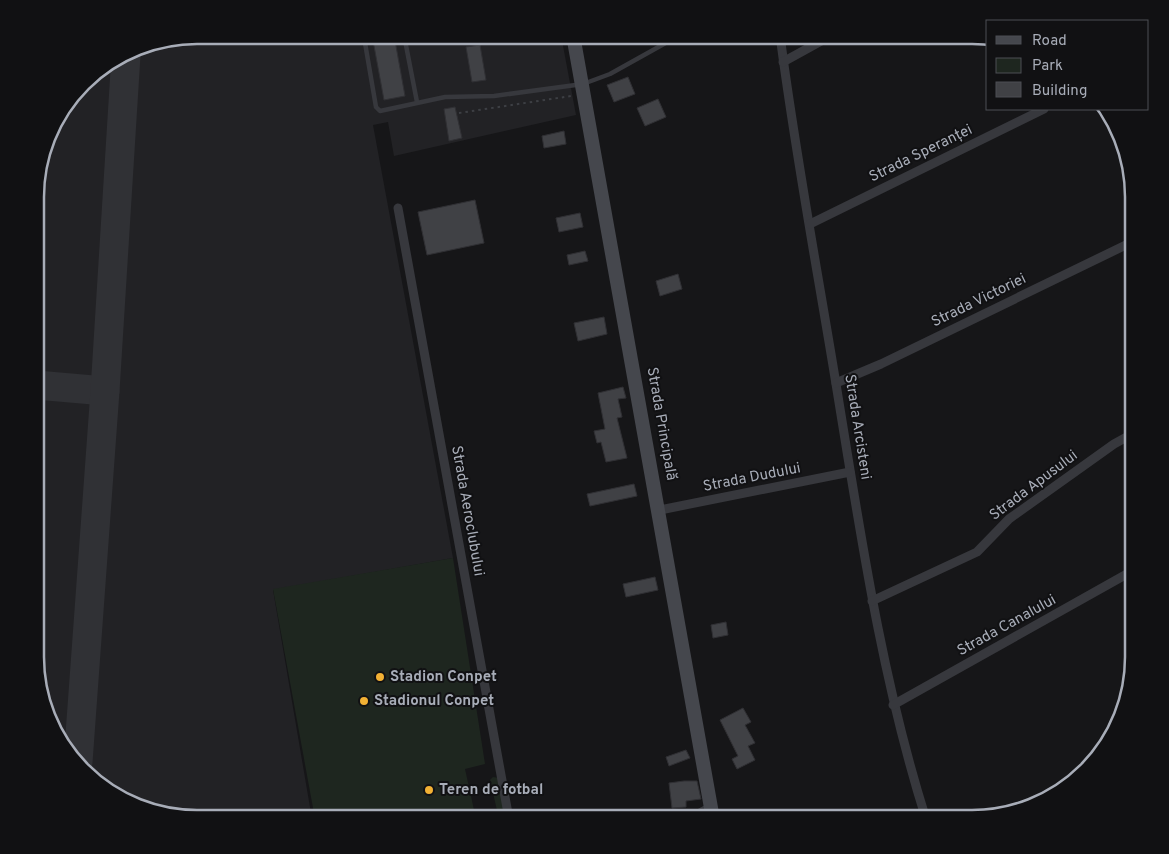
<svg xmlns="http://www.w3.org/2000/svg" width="1169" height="854" viewBox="0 0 1169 854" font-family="Overpass,sans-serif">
	<rect width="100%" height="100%" fill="#161618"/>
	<polygon fill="#222225" points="197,35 561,35 576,115 394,156 388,122 373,125 453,558 273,590 312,819 187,819 145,810 98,785 57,738 36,678 36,176 57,116 90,75 145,44"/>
	<g fill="#1e261f">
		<polygon points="453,558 485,764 465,769 476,819 315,819 273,589"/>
		<polygon points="493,777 499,778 508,819 499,819 490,780"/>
	</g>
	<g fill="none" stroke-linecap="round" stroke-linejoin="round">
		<g stroke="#303135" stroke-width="29">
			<polyline points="36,385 105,391"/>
			<polyline points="78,762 105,391 126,55"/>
		</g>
	</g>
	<g fill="#404145" stroke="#303034">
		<polygon points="372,35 394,35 405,96 384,100"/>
		<polygon points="480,45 486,80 472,82 466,47"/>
		<polygon points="628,77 635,94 614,102 607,85"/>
		<polygon points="658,99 666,117 645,126 637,108"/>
		<polygon points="455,107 462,138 449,141 444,109"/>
		<polygon points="564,131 566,144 544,148 542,136"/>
		<polygon points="475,200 484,243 427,255 418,212"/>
		<polygon points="580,213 583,227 559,232 556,218"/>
		<polygon points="585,251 588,261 569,265 567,255"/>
		<polygon points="678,274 682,289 660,296 656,281"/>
		<polygon points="604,317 607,334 578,341 574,323"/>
		<polygon points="623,387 626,398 618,399 622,417 617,418 627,458 606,462 601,442 597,443 594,431 605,429 598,393"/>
		<polygon points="634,484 637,496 590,506 587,494"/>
		<polygon points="655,577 658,590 626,597 623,584"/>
		<polygon points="726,622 728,635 713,638 711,625"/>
		<polygon points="743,708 751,722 745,725 755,743 748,746 755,760 737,769 732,759 738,756 720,720"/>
		<polygon points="686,750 690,758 669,766 666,757"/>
		<polygon points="684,781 697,781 701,799 686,801 686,807 672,808 669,783"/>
	</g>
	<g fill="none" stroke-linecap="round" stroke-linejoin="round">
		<polyline stroke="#3d3f44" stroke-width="2" stroke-dasharray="2.5 4" stroke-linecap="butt" points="459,113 571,96"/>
		<g stroke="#37383d" stroke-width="4.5">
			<polyline points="404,35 417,102"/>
			<polyline points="364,37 376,107 380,111 445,97 494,96 583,84 610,74 680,35"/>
		</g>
		<g stroke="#37383d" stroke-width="9">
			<path d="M780 35C795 152 817 268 836 384 860 530 881 677 926 819"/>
			<polyline points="783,62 832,35"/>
			<polyline points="398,208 509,819"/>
			<polyline points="810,224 1044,109"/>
			<polyline points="836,383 881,364 1134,241"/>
			<polyline points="660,510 850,472"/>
			<polyline points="872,601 977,552 1009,519 1114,444 1134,433"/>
			<polyline points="893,705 1134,570"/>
			<polyline points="689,819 711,807"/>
		</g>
		<polyline stroke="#45474d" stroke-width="14" points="573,35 713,819"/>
	</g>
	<g fill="#f2b134" stroke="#111113" stroke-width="2">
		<circle cx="380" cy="677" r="5"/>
		<circle cx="364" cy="701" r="5"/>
		<circle cx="429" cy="790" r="5"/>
	</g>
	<g text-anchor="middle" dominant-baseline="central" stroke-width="4" stroke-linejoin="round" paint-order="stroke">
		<g font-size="15" fill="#a8adb8" stroke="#111113">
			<text transform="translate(921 154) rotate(-26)">Strada Speranței</text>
			<text transform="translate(979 301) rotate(-26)">Strada Victoriei</text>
			<text transform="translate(661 424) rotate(80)">Strada Principală</text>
			<text transform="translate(857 427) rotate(81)">Strada Arcisteni</text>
			<text transform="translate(752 478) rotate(-11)">Strada Dudului</text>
			<text transform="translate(1034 486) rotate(-37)">Strada Apusului</text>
			<text transform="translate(467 511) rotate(80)">Strada Aeroclubului</text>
			<text transform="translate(1007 626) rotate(-29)">Strada Canalului</text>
		</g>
		<g font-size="15" font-weight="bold" fill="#a8adb8" stroke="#111113" text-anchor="start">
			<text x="390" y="677">Stadion Conpet</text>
			<text x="374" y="701">Stadionul Conpet</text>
			<text x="439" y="790">Teren de fotbal</text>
		</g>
	</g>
	<path d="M0 0H1169V854H0ZM197 44H972A153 153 0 0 1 1125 197V657A153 153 0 0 1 972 810H197A153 153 0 0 1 44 657V197A153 153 0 0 1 197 44Z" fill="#111113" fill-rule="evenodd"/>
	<path fill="none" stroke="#a8adb8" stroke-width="2.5" d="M197 44H972A153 153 0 0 1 1125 197V657A153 153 0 0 1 972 810H197A153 153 0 0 1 44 657V197A153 153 0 0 1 197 44Z"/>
	<rect x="986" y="20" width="162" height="90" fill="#111113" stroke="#4d4f55"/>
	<rect x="996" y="36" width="25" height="8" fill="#45474d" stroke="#4d4f55"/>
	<text x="1032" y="45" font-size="15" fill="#a8adb8">Road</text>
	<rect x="996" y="58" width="25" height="15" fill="#1e261f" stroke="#4d4f55"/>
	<text x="1032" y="70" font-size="15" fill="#a8adb8">Park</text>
	<rect x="996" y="82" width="25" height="15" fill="#404145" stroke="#4d4f55"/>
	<text x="1032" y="95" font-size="15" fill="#a8adb8">Building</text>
</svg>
